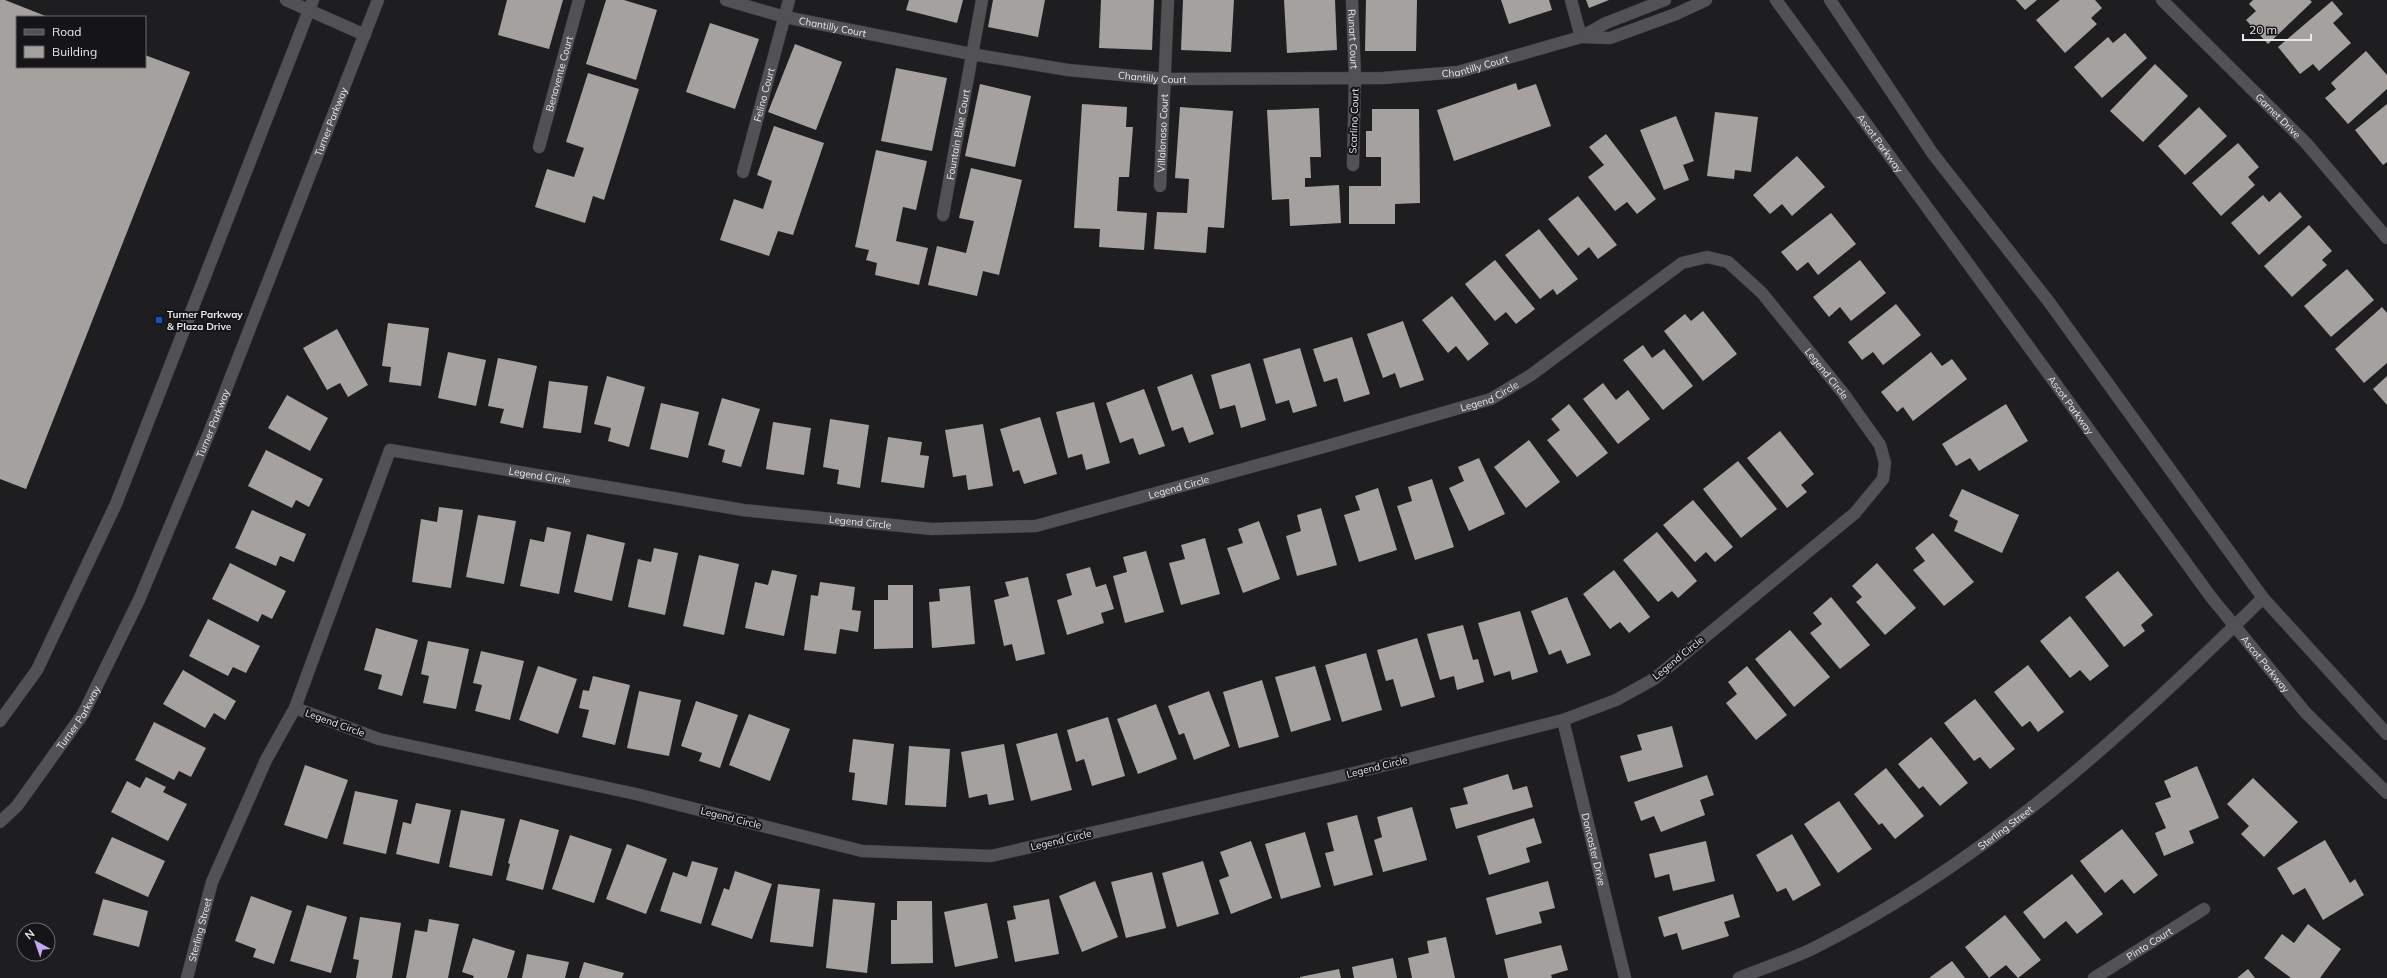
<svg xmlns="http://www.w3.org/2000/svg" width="2387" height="978" viewBox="0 0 2387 978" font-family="Mulish,sans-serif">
	<rect width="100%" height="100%" fill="#1e1e21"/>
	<g fill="#a5a19f">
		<polygon points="0,0 5,0 48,17 17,17 17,67 145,67 145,55 190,72 26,489 0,479"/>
		<polygon points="507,0 563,0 549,49 498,35"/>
		<polygon points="606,0 624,0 657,10 636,80 586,64"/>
		<polygon points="909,0 963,0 957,23 906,10"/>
		<polygon points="993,0 1045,0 1038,37 988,27"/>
		<polygon points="1101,0 1154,0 1152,50 1099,48"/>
		<polygon points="1183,0 1234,0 1231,52 1181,50"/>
		<polygon points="1284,0 1335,0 1337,50 1287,53"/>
		<polygon points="1366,0 1417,0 1416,51 1365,51"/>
		<polygon points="1501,0 1549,0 1552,10 1509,24"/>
		<polygon points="1586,0 1609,0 1589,8"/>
		<polygon points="2016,0 2037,0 2025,10"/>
		<polygon points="2060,0 2095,0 2102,8 2091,18 2097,24 2065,53 2036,20"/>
		<polygon points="2253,0 2310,0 2312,2 2268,44 2246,20 2256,11 2249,4"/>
		<polygon points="2332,1 2343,14 2333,23 2351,43 2319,71 2313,64 2300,74 2278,47"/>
		<polygon points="710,23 759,39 735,109 686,92"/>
		<polygon points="2125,33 2147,58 2102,98 2074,67 2108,37 2113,43"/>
		<polygon points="795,44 842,62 816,130 768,112"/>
		<polygon points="2366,51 2387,75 2387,89 2348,124 2325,98 2336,89 2331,83"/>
		<polygon points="2155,64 2188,96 2143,142 2110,111"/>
		<polygon points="896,68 947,78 932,151 881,141"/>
		<polygon points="588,73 639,89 604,200 593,196 585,223 535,207 547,169 574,177 584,148 566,142"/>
		<polygon points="1516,83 1518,90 1536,84 1551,126 1454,161 1437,110"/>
		<polygon points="980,84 1031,96 1015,167 965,156"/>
		<polygon points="1082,104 1127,107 1126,127 1133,127 1129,177 1119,177 1117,211 1147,213 1144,250 1099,247 1100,229 1074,228"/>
		<polygon points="2387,104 2387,162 2383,165 2355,130"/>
		<polygon points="1180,107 1233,111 1224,228 1208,227 1206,253 1154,249 1157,212 1187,213 1189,179 1175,178"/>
		<polygon points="2199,107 2227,136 2185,175 2158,146"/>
		<polygon points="1319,108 1321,157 1310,157 1311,178 1305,178 1305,187 1339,185 1341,223 1290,226 1289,199 1272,200 1267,110"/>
		<polygon points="1372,109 1419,109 1420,203 1395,204 1395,224 1349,224 1349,186 1381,186 1381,157 1366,157 1366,131 1372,131"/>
		<polygon points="1715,112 1758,117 1751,172 1735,170 1734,179 1707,176"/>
		<polygon points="1676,116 1694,161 1683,165 1689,180 1664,190 1640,130"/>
		<polygon points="774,126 824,143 793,235 778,231 769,256 720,240 734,199 763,209 772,181 757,175"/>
		<polygon points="1606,134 1656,199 1637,214 1627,202 1615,211 1588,177 1604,165 1589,147"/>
		<polygon points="2238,143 2259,167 2248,177 2255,185 2221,216 2192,183"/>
		<polygon points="876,150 927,161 916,210 903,207 896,241 928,248 919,285 875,275 877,263 866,260 869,250 855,247"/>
		<polygon points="1797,156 1825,187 1792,216 1782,204 1770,214 1753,195"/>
		<polygon points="971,168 1022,180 999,275 983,271 977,296 928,285 937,246 966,253 974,221 959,218"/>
		<polygon points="2280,192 2302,217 2259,255 2231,223 2263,195 2269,202"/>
		<polygon points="1578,196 1617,245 1598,259 1589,247 1578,256 1548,219"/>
		<polygon points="1831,213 1856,244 1818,275 1808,262 1797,271 1781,252"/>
		<polygon points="2309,225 2332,251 2322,260 2327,265 2292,297 2264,266"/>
		<polygon points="1539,229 1578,279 1557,295 1553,289 1540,299 1505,255"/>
		<polygon points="1495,260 1535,309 1516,324 1506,312 1495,321 1465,284"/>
		<polygon points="1860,260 1886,293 1851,321 1840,307 1829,317 1813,297"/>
		<polygon points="2347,269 2374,300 2331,337 2304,306"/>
		<polygon points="1452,296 1489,344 1468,361 1456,346 1448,353 1422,320"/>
		<polygon points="1896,304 1921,335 1883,365 1873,352 1862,360 1848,342"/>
		<polygon points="2382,307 2387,313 2387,363 2364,383 2335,349"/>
		<polygon points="1703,311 1737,354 1703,381 1664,331 1685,314 1691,321"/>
		<polygon points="1403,321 1424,380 1400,388 1395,373 1383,378 1367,334"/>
		<polygon points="388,323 429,328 421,386 389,382 391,367 382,366"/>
		<polygon points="337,329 368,385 348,397 340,383 327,390 303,348"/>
		<polygon points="1352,337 1370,394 1344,402 1337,378 1324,382 1313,349"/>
		<polygon points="1643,345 1652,358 1664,349 1693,386 1663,410 1623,360"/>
		<polygon points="1300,348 1317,406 1293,413 1289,400 1276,404 1263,359"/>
		<polygon points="448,352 486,360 476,406 438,398"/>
		<polygon points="1931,352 1942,366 1952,359 1967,379 1913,421 1903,407 1897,412 1881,392"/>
		<polygon points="498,358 537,366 523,428 500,423 504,409 488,406"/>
		<polygon points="1250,363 1266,420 1241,428 1235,405 1220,409 1211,375"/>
		<polygon points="1192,374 1214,434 1189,443 1183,427 1172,431 1157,387"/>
		<polygon points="607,376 645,387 629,447 608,441 611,428 594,424"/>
		<polygon points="2387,376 2387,405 2373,389"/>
		<polygon points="549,381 588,386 581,433 543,428"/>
		<polygon points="1603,383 1616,400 1628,390 1650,419 1618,444 1583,399"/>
		<polygon points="1144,389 1165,446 1139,455 1133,438 1120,443 1106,403"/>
		<polygon points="287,395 328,418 310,451 268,428"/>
		<polygon points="722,398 760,409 741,467 722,462 725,450 708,445"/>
		<polygon points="1094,402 1110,463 1086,470 1082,454 1068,458 1056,412"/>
		<polygon points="661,403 699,412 688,458 650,449"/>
		<polygon points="1569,404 1608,453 1577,477 1547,440 1560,430 1551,419"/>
		<polygon points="2006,404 2028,441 1979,471 1970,458 1956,466 1942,444"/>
		<polygon points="1040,417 1057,474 1024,484 1019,470 1013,472 1000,429"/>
		<polygon points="830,419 869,425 860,488 837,484 839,470 823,467"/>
		<polygon points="773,422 811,428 804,475 766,469"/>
		<polygon points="983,424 993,486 968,490 966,475 953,477 945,430"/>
		<polygon points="1780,431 1814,474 1801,485 1807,492 1787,508 1747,458"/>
		<polygon points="888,437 922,442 920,455 929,456 924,488 881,482"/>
		<polygon points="1529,440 1560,482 1526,508 1494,467"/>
		<polygon points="266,450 323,479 309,507 296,500 292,508 248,486"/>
		<polygon points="1479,458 1505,514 1469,531 1449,488 1464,481 1458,467"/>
		<polygon points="1738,461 1777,509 1741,538 1703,489"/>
		<polygon points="1432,479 1454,547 1415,560 1397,506 1412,501 1408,487"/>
		<polygon points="1378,488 1397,550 1359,562 1344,515 1360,510 1355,496"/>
		<polygon points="1962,489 2019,515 2002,553 1954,531 1958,521 1949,516"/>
		<polygon points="1693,500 1733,547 1715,562 1706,552 1695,562 1663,525"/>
		<polygon points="439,507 463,510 451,588 412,582 421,519 437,522"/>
		<polygon points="1321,508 1337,565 1297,576 1286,536 1301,531 1297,515"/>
		<polygon points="252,510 306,534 294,562 280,556 276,566 235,548"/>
		<polygon points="478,515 516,521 504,584 466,577"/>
		<polygon points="1259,521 1280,579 1243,593 1227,548 1243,543 1238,529"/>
		<polygon points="547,527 571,532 559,594 520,586 530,539 544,542"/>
		<polygon points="1657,532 1697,581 1678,598 1672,591 1658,602 1623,560"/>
		<polygon points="1933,533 1974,582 1944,606 1913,570 1925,561 1915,548"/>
		<polygon points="587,534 625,543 612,601 574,592"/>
		<polygon points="1205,538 1220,594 1181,605 1169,563 1185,559 1181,545"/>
		<polygon points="654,548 678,553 665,615 628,607 638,559 651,562"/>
		<polygon points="1146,551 1164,612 1125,623 1113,576 1127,572 1123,557"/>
		<polygon points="699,555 739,564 724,635 683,626"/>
		<polygon points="230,563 286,591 272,619 262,614 258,622 212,599"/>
		<polygon points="1877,563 1916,608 1885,635 1856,602 1862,597 1852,586"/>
		<polygon points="1090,567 1096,587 1106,584 1114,609 1101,613 1104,623 1067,635 1057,600 1072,595 1066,574"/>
		<polygon points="772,570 797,575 784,636 745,628 755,582 768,585"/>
		<polygon points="1614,570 1650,617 1629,633 1620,622 1610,629 1583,594"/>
		<polygon points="2118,571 2153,615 2141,625 2145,631 2124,647 2085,597"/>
		<polygon points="1028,577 1045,654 1016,661 1012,644 1004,646 994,600 1009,596 1005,582"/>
		<polygon points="820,582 855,587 852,610 861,611 858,632 840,629 836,654 804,650 811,595 818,596"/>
		<polygon points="888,585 913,585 913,648 874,649 874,600 888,600"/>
		<polygon points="970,586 975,644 932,648 929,602 940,601 939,589"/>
		<polygon points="1567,597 1591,655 1567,664 1561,650 1549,655 1531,611"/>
		<polygon points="1831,597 1870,645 1840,669 1810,633 1822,624 1813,613"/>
		<polygon points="1520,611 1538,672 1512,680 1510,671 1494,676 1478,623"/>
		<polygon points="2070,616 2109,666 2090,681 2080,670 2070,678 2040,641"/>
		<polygon points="208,619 260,646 246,673 233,667 228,676 189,656"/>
		<polygon points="1463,625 1473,660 1478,659 1484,682 1457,690 1454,676 1440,680 1427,634"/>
		<polygon points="376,628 418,640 402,696 378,689 382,675 364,670"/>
		<polygon points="1790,630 1830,677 1794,707 1755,659"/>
		<polygon points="1417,638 1435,697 1401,707 1393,679 1386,681 1377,650"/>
		<polygon points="428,641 469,649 456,709 423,703 429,676 421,674"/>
		<polygon points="481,651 524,661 510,720 475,711 482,685 473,683"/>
		<polygon points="1366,653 1382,710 1342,722 1325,665"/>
		<polygon points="2028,665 2064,712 2038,732 2030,721 2022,727 1994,692"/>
		<polygon points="538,666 577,679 558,734 519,720"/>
		<polygon points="1315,666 1331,720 1291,732 1275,677"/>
		<polygon points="1747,666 1787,715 1756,740 1726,703 1737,694 1728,682"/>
		<polygon points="183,670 236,701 225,720 214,713 205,728 163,704"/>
		<polygon points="593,676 630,685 615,745 582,737 589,710 579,708 583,690 589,691"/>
		<polygon points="1262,680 1279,737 1239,748 1223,692"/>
		<polygon points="639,691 681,700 669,756 627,748"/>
		<polygon points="1209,691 1230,746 1194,760 1184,733 1179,735 1168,706"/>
		<polygon points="1975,699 2015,749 1990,769 1980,757 1974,761 1944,723"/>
		<polygon points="696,701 738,715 720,768 699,761 702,753 681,746"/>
		<polygon points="1156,704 1177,759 1138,774 1117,719"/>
		<polygon points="749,714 790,729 770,781 729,765"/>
		<polygon points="1108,717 1125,776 1092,786 1084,759 1076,762 1067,730"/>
		<polygon points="154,722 206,748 191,777 179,771 174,780 135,760"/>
		<polygon points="1672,726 1683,767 1628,782 1620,756 1642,750 1637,735"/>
		<polygon points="1057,733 1072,790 1031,801 1016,744"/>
		<polygon points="1931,737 1968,783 1940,806 1923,786 1919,789 1898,764"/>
		<polygon points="853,739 894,744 887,805 852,800 855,773 849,772"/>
		<polygon points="1004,744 1014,800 989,805 987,794 969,798 961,752"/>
		<polygon points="909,746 950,749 946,807 905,805"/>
		<polygon points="305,765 348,780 327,839 284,825"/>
		<polygon points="2197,766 2219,818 2189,831 2194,843 2164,856 2155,833 2166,828 2155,803 2171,797 2164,781"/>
		<polygon points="1886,768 1924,816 1895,839 1882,823 1879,825 1854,794"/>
		<polygon points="1508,774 1513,790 1527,786 1533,807 1456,829 1450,808 1468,804 1463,788"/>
		<polygon points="1707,775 1714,795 1700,800 1705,815 1661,832 1654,816 1641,821 1634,802"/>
		<polygon points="146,777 166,787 163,792 187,804 168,841 111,812 127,781 140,788"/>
		<polygon points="2253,778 2298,822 2264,857 2241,834 2249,826 2227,804"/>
		<polygon points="355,791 398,800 386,854 343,844"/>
		<polygon points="1839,801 1872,849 1838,873 1804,824"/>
		<polygon points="416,803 451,810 439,864 396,854 403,822 411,824"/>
		<polygon points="1412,807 1427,860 1383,872 1374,840 1382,837 1377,817"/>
		<polygon points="461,810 505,819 492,876 449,867"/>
		<polygon points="1357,815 1373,875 1334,886 1325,853 1334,851 1327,823"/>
		<polygon points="1534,818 1542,843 1526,848 1530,862 1489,875 1477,836"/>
		<polygon points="520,819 559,830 543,890 506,880 510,864 508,863"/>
		<polygon points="2122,829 2158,875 2134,894 2122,879 2105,893 2080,861"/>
		<polygon points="1305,832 1321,887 1281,899 1265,844"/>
		<polygon points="1792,834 1821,885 1793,901 1786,888 1777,892 1756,855"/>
		<polygon points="570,835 612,849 594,903 552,889"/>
		<polygon points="112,837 165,861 148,897 95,873"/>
		<polygon points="2325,840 2350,883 2355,879 2364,895 2323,920 2305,888 2293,895 2277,868"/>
		<polygon points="1251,841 1272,898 1231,914 1219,880 1229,876 1220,852"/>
		<polygon points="1706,841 1715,881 1673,891 1669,874 1655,878 1649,854"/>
		<polygon points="627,844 667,859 646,914 606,899"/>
		<polygon points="692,861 718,868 701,924 660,911 673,872 687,877"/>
		<polygon points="1203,861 1219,914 1177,927 1162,873"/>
		<polygon points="735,871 772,884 752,939 711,925 724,888 729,890"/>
		<polygon points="1152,872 1166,928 1126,938 1111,882"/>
		<polygon points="2072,874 2103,914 2077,934 2066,921 2044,939 2023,912"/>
		<polygon points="1095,881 1118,937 1082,952 1059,896"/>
		<polygon points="1548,881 1555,908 1539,912 1542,923 1496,935 1486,898"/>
		<polygon points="778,884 820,889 813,947 770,942"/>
		<polygon points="1733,894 1740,917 1724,922 1729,936 1682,950 1677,933 1664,937 1658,917"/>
		<polygon points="251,896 292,911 274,964 253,957 256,949 235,941"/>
		<polygon points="103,899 148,911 139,947 93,935"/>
		<polygon points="833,899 875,903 867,973 826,968"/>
		<polygon points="1049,899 1059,954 1015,962 1007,921 1016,919 1013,906"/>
		<polygon points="897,901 932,901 933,963 891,964 891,920 897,920"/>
		<polygon points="987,903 998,958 955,967 944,912"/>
		<polygon points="307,905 347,917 331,973 290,961"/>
		<polygon points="2005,915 2041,960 2018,978 2006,965 1989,978 1965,947"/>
		<polygon points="360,917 401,923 392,978 356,978 359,960 353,959"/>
		<polygon points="429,919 459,924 448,978 406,978 415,930 427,932"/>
		<polygon points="2308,924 2341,949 2320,978 2291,978 2264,958 2282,934 2294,943"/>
		<polygon points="1446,937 1455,978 1412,978 1408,958 1429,953 1427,941"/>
		<polygon points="473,938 515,951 507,978 473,978 474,976 462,972"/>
		<polygon points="1561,945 1568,970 1551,975 1552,978 1508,978 1504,959"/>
		<polygon points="527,954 569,962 565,978 522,978"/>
		<polygon points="1393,958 1397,978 1354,978 1352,967"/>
		<polygon points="1952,961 1965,978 1929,978"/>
		<polygon points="584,962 624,973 622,978 579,978"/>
		<polygon points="1339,969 1341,978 1300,978 1300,977"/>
		<polygon points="2248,969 2255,978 2237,978"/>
	</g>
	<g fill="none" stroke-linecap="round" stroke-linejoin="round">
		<g stroke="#3a3a3c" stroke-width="13">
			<g id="street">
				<path id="s1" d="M726 0 785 17 971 54 1068 70 1165 79 1383 78 1458 72 1581 37 1606 23 1665 0"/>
				<path id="s2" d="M1352 0 1355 78 1353 165"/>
				<polyline points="1571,0 1581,37"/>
				<path id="s3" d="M2162 0 2306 143 2387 238"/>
				<polyline points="1582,37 1610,38 1676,14 1706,0"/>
				<path id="s4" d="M539 147 579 0"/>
				<path id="s5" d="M743 172 789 0"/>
				<path id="s6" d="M1160 186 1168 0"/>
				<path id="s7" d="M943 215 982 0"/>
				<path id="s8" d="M1563 720 1625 978"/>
				<path id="s9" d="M187 978 212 882 266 760 295 708 390 450 743 510 932 529 1036 526 1327 446 1491 399 1531 375 1682 263 1707 257 1728 262 1762 293 1843 393 1880 445 1885 463 1883 479 1855 513 1654 679 1616 700 1563 720 1358 772 991 856 862 851 636 794 379 739 295 708"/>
				<path id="s10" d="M1739 978C1763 968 1789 960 1812 949 1985 863 2127 732 2263 598"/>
				<path id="s11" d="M2094 978 2204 909"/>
			</g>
		</g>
		<g stroke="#3a3a3c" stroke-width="13">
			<g id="secondary">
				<polyline points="286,0 365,35"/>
				<path id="s12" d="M1776 0 2211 597 2305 712 2387 793"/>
				<polyline points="1830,0 1933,154 2049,302 2263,598 2387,734"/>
				<polyline points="0,721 37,670 116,504 313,0"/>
				<path id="s13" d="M0 822 17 806 83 714 139 600 209 433 378 0"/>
			</g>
		</g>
		<use href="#street" stroke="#525154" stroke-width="12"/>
		<use href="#secondary" stroke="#525154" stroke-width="12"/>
	</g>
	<rect fill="#1a4fb4" stroke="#151517" stroke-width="1.5" x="155" y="316" width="8" height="8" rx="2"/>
	<g text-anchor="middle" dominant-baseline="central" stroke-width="4" stroke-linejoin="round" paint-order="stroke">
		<g font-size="10" fill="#e9e9eb" stroke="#151517">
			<text stroke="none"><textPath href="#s1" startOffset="110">Chantilly Court</textPath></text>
			<text stroke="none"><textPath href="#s2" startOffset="39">Runart Court</textPath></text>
			<text stroke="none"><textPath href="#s1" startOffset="758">Chantilly Court</textPath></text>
			<text stroke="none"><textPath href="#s4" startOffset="76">Benavente Court</textPath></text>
			<text stroke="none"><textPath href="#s1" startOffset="434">Chantilly Court</textPath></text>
			<text stroke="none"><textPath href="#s5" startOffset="80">Felino Court</textPath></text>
			<text stroke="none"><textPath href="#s3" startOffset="164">Garnet Drive</textPath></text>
			<text transform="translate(1354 121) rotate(-88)">Scarlino Court</text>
			<text stroke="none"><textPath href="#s13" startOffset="779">Turner Parkway</textPath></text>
			<text stroke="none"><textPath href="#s6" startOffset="53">Villalonoso Court</textPath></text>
			<text stroke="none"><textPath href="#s7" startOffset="82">Fountain Blue Court</textPath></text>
			<text stroke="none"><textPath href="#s12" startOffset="177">Ascot Parkway</textPath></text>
			<text stroke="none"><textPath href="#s9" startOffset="2123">Legend Circle</textPath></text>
			<text stroke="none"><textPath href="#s9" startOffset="1691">Legend Circle</textPath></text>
			<text stroke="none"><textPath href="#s12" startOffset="501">Ascot Parkway</textPath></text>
			<text stroke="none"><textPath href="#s13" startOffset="455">Turner Parkway</textPath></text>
			<text stroke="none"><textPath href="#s9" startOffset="719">Legend Circle</textPath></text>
			<text stroke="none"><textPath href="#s9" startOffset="1367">Legend Circle</textPath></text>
			<text stroke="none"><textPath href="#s9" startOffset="1043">Legend Circle</textPath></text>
			<text transform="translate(1678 658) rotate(-39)">Legend Circle</text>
			<text stroke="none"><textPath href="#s12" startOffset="825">Ascot Parkway</textPath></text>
			<text stroke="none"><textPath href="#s13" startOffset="131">Turner Parkway</textPath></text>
			<text transform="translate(335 723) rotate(20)">Legend Circle</text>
			<text transform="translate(1377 767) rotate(-14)">Legend Circle</text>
			<text transform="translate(731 818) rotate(14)">Legend Circle</text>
			<text stroke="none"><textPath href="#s10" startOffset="307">Sterling Street</textPath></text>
			<text transform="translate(1061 840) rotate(-13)">Legend Circle</text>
			<text stroke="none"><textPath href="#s8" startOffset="133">Doncaster Drive</textPath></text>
			<text stroke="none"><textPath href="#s9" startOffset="50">Sterling Street</textPath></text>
			<text stroke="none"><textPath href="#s11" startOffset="65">Pinto Court</textPath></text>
		</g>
		<g font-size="10" font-weight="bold" fill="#e9e9eb" stroke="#151517" text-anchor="start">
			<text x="167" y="314">Turner Parkway<tspan x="167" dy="12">&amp; Plaza Drive</tspan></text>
		</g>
	</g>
	<rect x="16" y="16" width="130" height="52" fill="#151517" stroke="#6a6a6c"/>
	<rect x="24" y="29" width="20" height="6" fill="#525154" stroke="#6a6a6c"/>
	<text x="52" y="36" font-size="12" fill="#e9e9eb">Road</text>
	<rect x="24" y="46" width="20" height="12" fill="#a5a19f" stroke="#6a6a6c"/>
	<text x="52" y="56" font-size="12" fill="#e9e9eb">Building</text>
	<g transform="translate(36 942) rotate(320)"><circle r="19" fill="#151517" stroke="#6a6a6c"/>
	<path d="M0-3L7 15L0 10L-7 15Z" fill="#c5a7f1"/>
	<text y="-6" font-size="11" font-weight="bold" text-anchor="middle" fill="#e9e9eb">N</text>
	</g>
	<path d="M2243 34v6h68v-6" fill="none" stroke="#e9e9eb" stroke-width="2"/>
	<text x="2249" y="34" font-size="12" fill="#e9e9eb" stroke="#151517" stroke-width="3" paint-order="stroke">20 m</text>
</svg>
